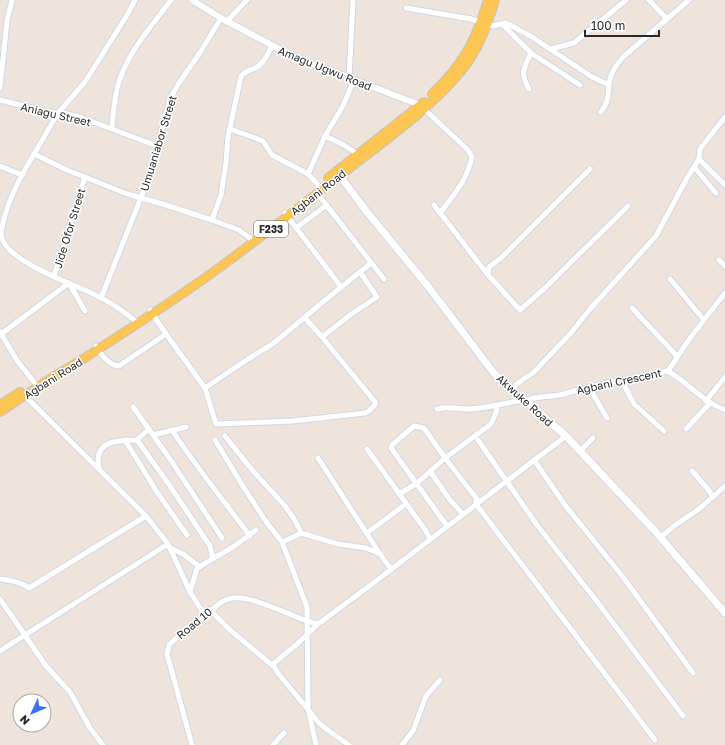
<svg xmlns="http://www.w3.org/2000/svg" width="725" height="745" viewBox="0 0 725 745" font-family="'Golos Text',sans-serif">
	<rect width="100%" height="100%" fill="#eee4dc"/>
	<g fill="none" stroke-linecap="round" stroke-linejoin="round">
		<g stroke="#d1d7e5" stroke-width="7">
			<g id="minor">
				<polyline points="649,0 667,19"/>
				<polyline points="406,8 471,19 493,26 505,23 510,25 532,37 592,77 609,85"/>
				<polyline points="226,22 247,0"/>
				<polyline points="502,24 531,53 580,85"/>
				<polyline points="551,49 574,43 626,0"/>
				<polyline points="349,78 353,0"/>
				<polyline points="0,88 7,21 12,0"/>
				<path d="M529 89C520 73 523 69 531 53"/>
				<polyline points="0,100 50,113 63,113 80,117 157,146"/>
				<path d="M422 107 468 150 472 157C466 182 455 193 440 213"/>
				<path d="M601 112C612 98 606 90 611 76 613 69 618 63 623 57L689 0"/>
				<path d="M112 128C113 115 114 101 117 89 125 55 151 27 171 0"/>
				<polyline points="230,129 263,141 272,155 308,174 319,186"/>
				<polyline points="325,136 342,144 358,154"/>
				<polyline points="34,154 58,113 85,82 129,12 135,0"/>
				<polyline points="699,159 725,185"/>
				<polyline points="0,166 22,175"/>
				<polyline points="694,167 716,193"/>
				<polyline points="308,174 325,136 343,106 354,80"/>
				<path d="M85 177 69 171 34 154C21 176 9 197 3 223 2 228 0 233 2 238 7 260 69 283 89 292 106 300 124 310 137 323"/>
				<polyline points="317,193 384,279"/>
				<polyline points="434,205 488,275 520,310 545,288 628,206"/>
				<polyline points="285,213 341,287"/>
				<path d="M212 220 221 195 226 163 228 137 241 76C245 72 248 71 253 69 263 65 267 56 272 46"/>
				<polyline points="296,228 327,205"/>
				<polyline points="719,260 725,266"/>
				<polyline points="488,275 489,267 501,258 590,169"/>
				<polyline points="54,276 85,177 127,194 166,205 212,220 239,230 251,239"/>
				<polyline points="670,279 704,320"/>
				<polyline points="101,298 150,175 170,99 179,83 201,51 221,18"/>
				<polyline points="632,308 677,356"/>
				<polyline points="150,310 166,334 205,388 216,424 293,421 365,413 369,411 375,405 375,402 322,337 305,318"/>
				<polyline points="0,332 18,362 34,382"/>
				<polyline points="0,335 69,283 85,311"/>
				<polyline points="322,337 350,315 377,297 360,272"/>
				<path d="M96 346C99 353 110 366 119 366L166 334"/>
				<polyline points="668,371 690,338 725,293"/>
				<polyline points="622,381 634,404 664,431"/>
				<polyline points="589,387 607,418"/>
				<polyline points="205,388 248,359 274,343 318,306 371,263"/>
				<polyline points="510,390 522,380 533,373 570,334 590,309 656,236 687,178 699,159 700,149 725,117"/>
				<polyline points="23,394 146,516 168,544 190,592 200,608 206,613"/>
				<path d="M526 401 533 398 560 395 589 387 668 371C688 383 703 402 725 410"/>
				<polyline points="706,401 725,377"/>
				<polyline points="133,407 153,435 186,427"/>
				<path d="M437 409C448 406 457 409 468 409 486 409 505 403 523 400"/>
				<polyline points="686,429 710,403"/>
				<path d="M172 430C196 467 224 501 250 536"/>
				<polyline points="153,435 170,459 222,538"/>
				<path d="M225 436C237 451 249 467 262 481 277 497 293 512 301 533L338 544 366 548 380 554"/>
				<polyline points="125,440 157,492 187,535"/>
				<polyline points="137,440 170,486 210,546 213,559"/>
				<polyline points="215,440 244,488 267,523 282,542 298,535 301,533"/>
				<polyline points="478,440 537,525 595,599 683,716"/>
				<polyline points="367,449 426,531 429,537 429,539"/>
				<polyline points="580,451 593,438"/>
				<polyline points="318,458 380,554 391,569"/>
				<polyline points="534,460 565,505 623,577 693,673"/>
				<path d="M99 468C93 441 117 440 137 440L149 429"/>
				<polyline points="430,471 450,500 463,514"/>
				<polyline points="692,471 707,488 713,497"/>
				<polyline points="399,494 416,484 445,458 491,424 497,410 495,405"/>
				<polyline points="447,526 391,448 392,445 414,426 424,428 445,458 477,499 476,504 655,740"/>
				<polyline points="367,533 406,504"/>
				<polyline points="660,538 674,526 699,509 725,486"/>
				<polyline points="282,542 307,607 308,708 316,745"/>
				<polyline points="170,548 183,554 200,567"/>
				<path d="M0 579C10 580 21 582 29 588L146 516"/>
				<polyline points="190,592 197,568 233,547 256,530"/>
				<polyline points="0,599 46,666 70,692 90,728 103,745"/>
				<polyline points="210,610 229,629 273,666"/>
				<polyline points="0,651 168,544"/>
				<path d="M192 745 167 654 169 645 173 641 219 604C223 601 227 598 233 598 252 596 288 614 307 621L318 624"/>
				<polyline points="273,745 284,733"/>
				<polyline points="349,745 329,731 320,724 277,672 273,664 297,644 318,624 368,587 566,436"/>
				<polyline points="402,745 413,731 426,696 440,680"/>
			</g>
		</g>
		<g stroke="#d1d7e5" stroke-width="8">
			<polyline id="tertiary" points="192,0 221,18 292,56 420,105"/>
		</g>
		<g stroke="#d1d7e5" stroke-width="9">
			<polyline id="secondary" points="340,176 367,212 427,285 493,372 510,390 526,401 566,436 654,530 725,613"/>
		</g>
		<g stroke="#c4c4c4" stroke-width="10">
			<g id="primary">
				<path d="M432 94C463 65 476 40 488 0"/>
				<polyline points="328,178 424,102"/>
				<polyline points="0,405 20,392"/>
				<path d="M0 412 56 375 80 361C128 330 177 299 223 265 265 234 305 203 346 171 384 141 426 112 458 75 477 54 487 27 495 0"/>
			</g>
		</g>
		<use href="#minor" stroke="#fff" stroke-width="5"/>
		<use href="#tertiary" stroke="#fff" stroke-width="6"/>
		<use href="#secondary" stroke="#fff" stroke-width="7"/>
		<use href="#primary" stroke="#fdc552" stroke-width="8"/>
	</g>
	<g text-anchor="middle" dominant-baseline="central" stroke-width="3" stroke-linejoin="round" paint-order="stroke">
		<rect fill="#fff" stroke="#6b6b6b" stroke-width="1" x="254" y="221" width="34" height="16" rx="3"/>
		<g font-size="10" font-weight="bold" fill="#2b2b2b">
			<text x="271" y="229">F233</text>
		</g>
		<g font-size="11" fill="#2b2b2b" stroke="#fff">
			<text transform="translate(325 68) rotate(22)">Amagu Ugwu Road</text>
			<text transform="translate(56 114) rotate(13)">Aniagu Street</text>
			<text transform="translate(158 143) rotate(-73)">Umuaniabor Street</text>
			<text transform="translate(318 192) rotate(-38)">Agbani Road</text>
			<text transform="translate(69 228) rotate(-73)">Jide Ofor Street</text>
			<text transform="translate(53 378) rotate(-32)">Agbani Road</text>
			<text transform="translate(619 381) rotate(-12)">Agbani Crescent</text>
			<text transform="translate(525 400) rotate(42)">Akwuke Road</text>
			<text transform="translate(194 623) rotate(-39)">Road 10</text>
		</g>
	</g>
	<g transform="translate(32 713) rotate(226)"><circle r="19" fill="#ffffff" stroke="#aaaaaa"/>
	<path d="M0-3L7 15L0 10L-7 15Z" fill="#3870ff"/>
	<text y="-6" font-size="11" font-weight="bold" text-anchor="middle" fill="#2b2b2b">N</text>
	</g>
	<path d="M585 30v6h74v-6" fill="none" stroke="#2b2b2b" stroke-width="2"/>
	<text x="591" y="30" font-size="12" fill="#2b2b2b" stroke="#ffffff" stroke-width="3" paint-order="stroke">100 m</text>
</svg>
